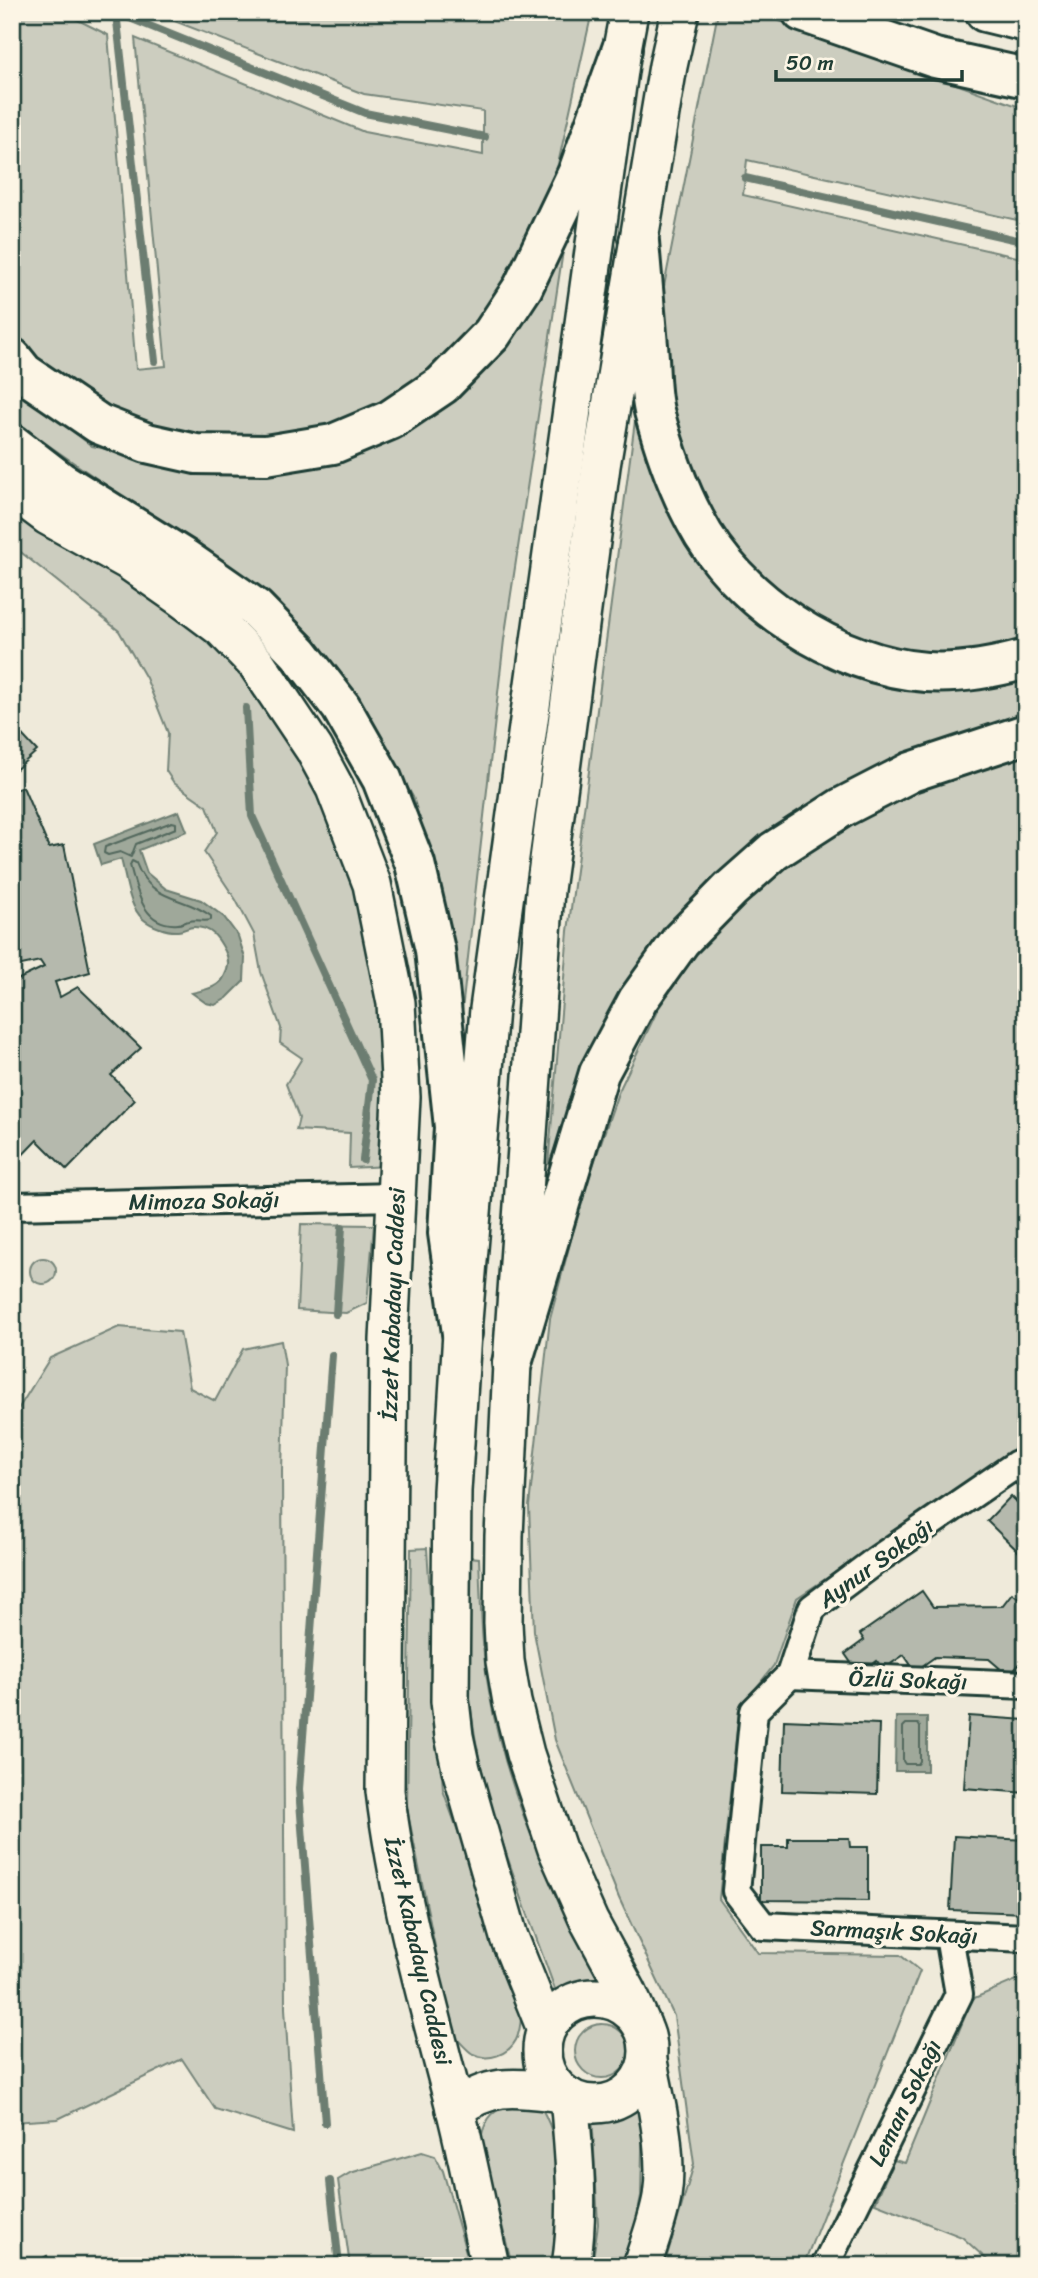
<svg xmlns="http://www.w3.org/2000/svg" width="1038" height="2278" viewBox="0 0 1038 2278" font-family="Sriracha,sans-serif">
	<rect width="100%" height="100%" fill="#efeada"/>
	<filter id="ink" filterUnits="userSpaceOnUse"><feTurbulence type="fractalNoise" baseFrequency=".0143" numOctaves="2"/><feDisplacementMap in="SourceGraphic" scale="14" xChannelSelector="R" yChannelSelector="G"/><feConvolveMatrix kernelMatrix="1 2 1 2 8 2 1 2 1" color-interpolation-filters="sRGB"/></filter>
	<g filter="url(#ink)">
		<g fill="#cccdbf" stroke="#76857a" stroke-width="2">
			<polygon points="12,12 62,12 108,35 136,369 166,366 135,38 364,132 483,155 483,111 364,94 151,12 592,12 556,173 534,234 474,329 440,363 395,397 346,420 275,440 190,438 102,408 58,378 18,342 12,333"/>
			<polygon points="718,12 754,12 1026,109 1026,222 747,160 743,195 1026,259 1025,641 954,654 886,652 795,612 743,559 699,491 674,438 656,327"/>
			<polygon points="563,251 504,640 461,1019 441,891 413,797 369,719 245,581 22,427 12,417 12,385 92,446 209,470 275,473 518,326"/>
			<polygon points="636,413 815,656 1026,671 1026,713 866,774 788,817 728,867 668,928 618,995 548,1165 568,931"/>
			<polygon points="12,486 240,644 348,829 389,1028 388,1166 349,1168 350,1133 296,1130 299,1118 286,1084 302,1058 280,1043 281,1028 261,972 254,934 236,900 204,852 217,832 207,806 174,783 166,771 168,733 146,678 119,631 12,545"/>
			<polygon points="1026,748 1026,1446 797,1598 774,1665 739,1710 719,1899 758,1953 900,1955 920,1971 803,2266 664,2266 694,2164 674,2016 619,1898 555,1740 534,1632 529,1506 550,1319 582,1198 618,1093 658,1009 709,935 757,882 882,803"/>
			<polygon points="301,1224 374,1225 367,1303 346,1313 297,1310"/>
			<circle cx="43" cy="1271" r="13"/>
			<polygon points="119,1327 180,1332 190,1388 215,1401 243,1349 281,1341 285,1365 282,1471 285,2008 293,2133 215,2109 182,2059 58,2119 12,2122 12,1419 50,1358"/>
			<path d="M427 1548 443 1790 522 2008C521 2018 521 2030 516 2040 508 2055 488 2062 473 2054 466 2050 459 2040 453 2035L407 1809 411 1549Z"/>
			<path d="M469 1557 479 1558C481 1603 481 1647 489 1691 507 1796 553 1891 602 1984L580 1987 557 1995C527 1910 486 1813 473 1724 465 1669 468 1613 469 1557Z"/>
			<polygon points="1026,1976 1026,2266 994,2266 962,2237 875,2203 894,2160 905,2163 972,1999"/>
			<circle cx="602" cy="2051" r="27"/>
			<path d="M517 2101 541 2107C570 2159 561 2210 553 2266H512L481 2139C485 2116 495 2109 517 2101Z"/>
			<path d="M643 2103 641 2196 628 2260 626 2266H592L598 2224 592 2114C613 2117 626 2114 643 2103Z"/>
			<polygon points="422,2152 435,2156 443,2171 470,2266 350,2266 338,2180 350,2173"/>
		</g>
		<g fill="#9fa89a" stroke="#6c7d71" stroke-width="2">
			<path d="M179 811 187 831 139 850 147 873 166 889 201 900 224 917 238 936 245 958 244 981 227 998 215 1005 206 1003 192 993C203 990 219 988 224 977 229 968 230 960 225 951 218 937 211 927 194 927 188 927 183 931 178 931 168 932 151 926 143 919 128 906 126 877 121 859L101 865 94 844Z"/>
			<polygon points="896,1717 927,1717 927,1771 895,1771"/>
		</g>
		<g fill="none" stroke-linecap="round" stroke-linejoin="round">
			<g stroke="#52685d" stroke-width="2">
				<polygon points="172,822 176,823 176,828 136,844 131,857 120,852 108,855 104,853 105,847"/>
				<path d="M132 861 136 863C151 903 183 895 211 916V920C204 922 197 919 189 921 185 921 182 924 178 924 143 927 137 891 130 865Z"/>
				<polygon points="906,1724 918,1724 920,1727 920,1761 918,1764 905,1764 903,1761 903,1727"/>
			</g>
			<g stroke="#6c7d71" stroke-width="8">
				<polyline points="115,12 365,113 485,137"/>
				<polyline points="116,12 155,361"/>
				<polyline points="745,178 1026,242"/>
				<polyline points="246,708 252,816 372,1080 363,1160"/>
				<polyline points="336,1314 342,1227"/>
				<polyline points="325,2123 299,1789 332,1355"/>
				<polyline points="330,2181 339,2266"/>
			</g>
		</g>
		<g fill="#b5b9ad" stroke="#1f3d34" stroke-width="2">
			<polygon points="12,724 37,751 12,773"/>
			<polygon points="23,787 49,848 64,845 90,972 55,982 60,997 78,987 141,1048 111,1075 135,1100 67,1170 37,1140 12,1166 12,980 13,982 44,967 40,961 12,967 12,791"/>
			<polygon points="1011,1496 1026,1511 1026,1559 987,1521"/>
			<polygon points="922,1591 933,1607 1002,1606 1012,1593 1026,1603 1026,1662 1023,1660 1009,1676 989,1659 935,1657 915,1671 904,1655 883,1669 877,1661 859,1674 845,1654 864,1640 860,1634"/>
			<polygon points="969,1716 1026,1720 1026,1793 964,1788"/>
			<polygon points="784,1720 879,1724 877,1794 782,1791"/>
			<polygon points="954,1836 1026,1840 1026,1913 950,1910"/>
			<polygon points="788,1838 849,1838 850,1847 868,1847 868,1901 761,1900 761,1847 788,1847"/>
			<polygon points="47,2256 52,2266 29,2266"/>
		</g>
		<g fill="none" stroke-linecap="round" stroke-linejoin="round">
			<g stroke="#1f3d34" stroke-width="32">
				<g id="street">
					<polyline points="12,1206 396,1197"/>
					<polyline points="1026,1473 1017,1464 875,1561 812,1608 790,1675 754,1711 736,1891 763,1926 1026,1938"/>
					<polyline points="790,1675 1026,1685"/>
					<polyline points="825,2266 959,1994 949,1936"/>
				</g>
			</g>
			<g stroke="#1f3d34" stroke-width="42">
				<g id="secondary">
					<path d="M12 489 48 516 129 561 179 596 223 629 257 664 314 749 335 788 372 884 396 1003 401 1097 389 1340 385 1791C398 1898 427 2000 454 2104 468 2158 478 2212 490 2266"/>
					<circle cx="595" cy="2051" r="53"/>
					<polyline points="642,2025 627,1991 589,1921 557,1849 525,1754 512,1702 505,1661 503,1623 504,1536 512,1363 545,890 601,466 668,66 680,12"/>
					<polyline points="546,2029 509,1937 461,1769 454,1736 450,1701 452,1491 462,1333 489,1009 622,49 629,12"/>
					<path d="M569 2097C574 2153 580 2210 571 2266"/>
					<path d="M455 2109C495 2081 517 2088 562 2093"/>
					<path d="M642 2266C649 2243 658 2220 662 2197 669 2152 656 2105 648 2061"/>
				</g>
			</g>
			<g stroke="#1f3d34" stroke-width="44">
				<g id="highway">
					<polyline points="802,12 935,58 1026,78"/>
					<polyline points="985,12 1026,22"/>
					<path d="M639 242C642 280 646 319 649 358 650 375 650 394 654 411 664 449 677 486 695 520 736 600 836 666 926 672 959 674 994 668 1026 659"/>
					<polyline points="12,358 24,373 99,424 147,443 196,454 266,455 333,444 390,420 442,385 492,334 523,287 578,172 622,49"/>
					<polyline points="12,444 60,481 185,559 255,608 299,653 341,707 382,779 415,864 435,950 454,1127 448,1233 462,1333"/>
					<polyline points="512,1363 599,1073 638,1000 681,940 731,889 774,851 841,808 911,772 1026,734"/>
				</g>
			</g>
			<use href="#street" stroke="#fcf5e5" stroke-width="26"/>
			<use href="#secondary" stroke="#fcf5e5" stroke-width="37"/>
			<use href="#highway" stroke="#fcf5e5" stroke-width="38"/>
		</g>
	</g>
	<g text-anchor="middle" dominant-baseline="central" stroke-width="7" stroke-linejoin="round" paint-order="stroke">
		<g font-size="23" fill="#1f3d34" stroke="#fcf5e5">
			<text transform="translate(204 1201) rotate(-1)">Mimoza Sokağı</text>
			<text transform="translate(393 1304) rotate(-88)">İzzet Kabadayı Caddesi</text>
			<text transform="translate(876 1563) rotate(-36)">Aynur Sokağı</text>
			<text transform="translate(908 1680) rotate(2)">Özlü Sokağı</text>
			<text transform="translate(894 1932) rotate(3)">Sarmaşık Sokağı</text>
			<text transform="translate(418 1951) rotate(77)">İzzet Kabadayı Caddesi</text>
			<text transform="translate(905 2103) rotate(-64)">Leman Sokağı</text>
		</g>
	</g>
	<rect width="1038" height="2278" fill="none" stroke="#fcf5e5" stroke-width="42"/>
	<rect x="21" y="21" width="996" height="2236" fill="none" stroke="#1f3d34" stroke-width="2.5" filter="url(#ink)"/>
	<path d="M776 70v10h186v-10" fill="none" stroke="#1f3d34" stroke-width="3.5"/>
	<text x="786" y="70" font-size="21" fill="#1f3d34" stroke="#fcf5e5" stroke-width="5" paint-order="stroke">50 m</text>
</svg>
